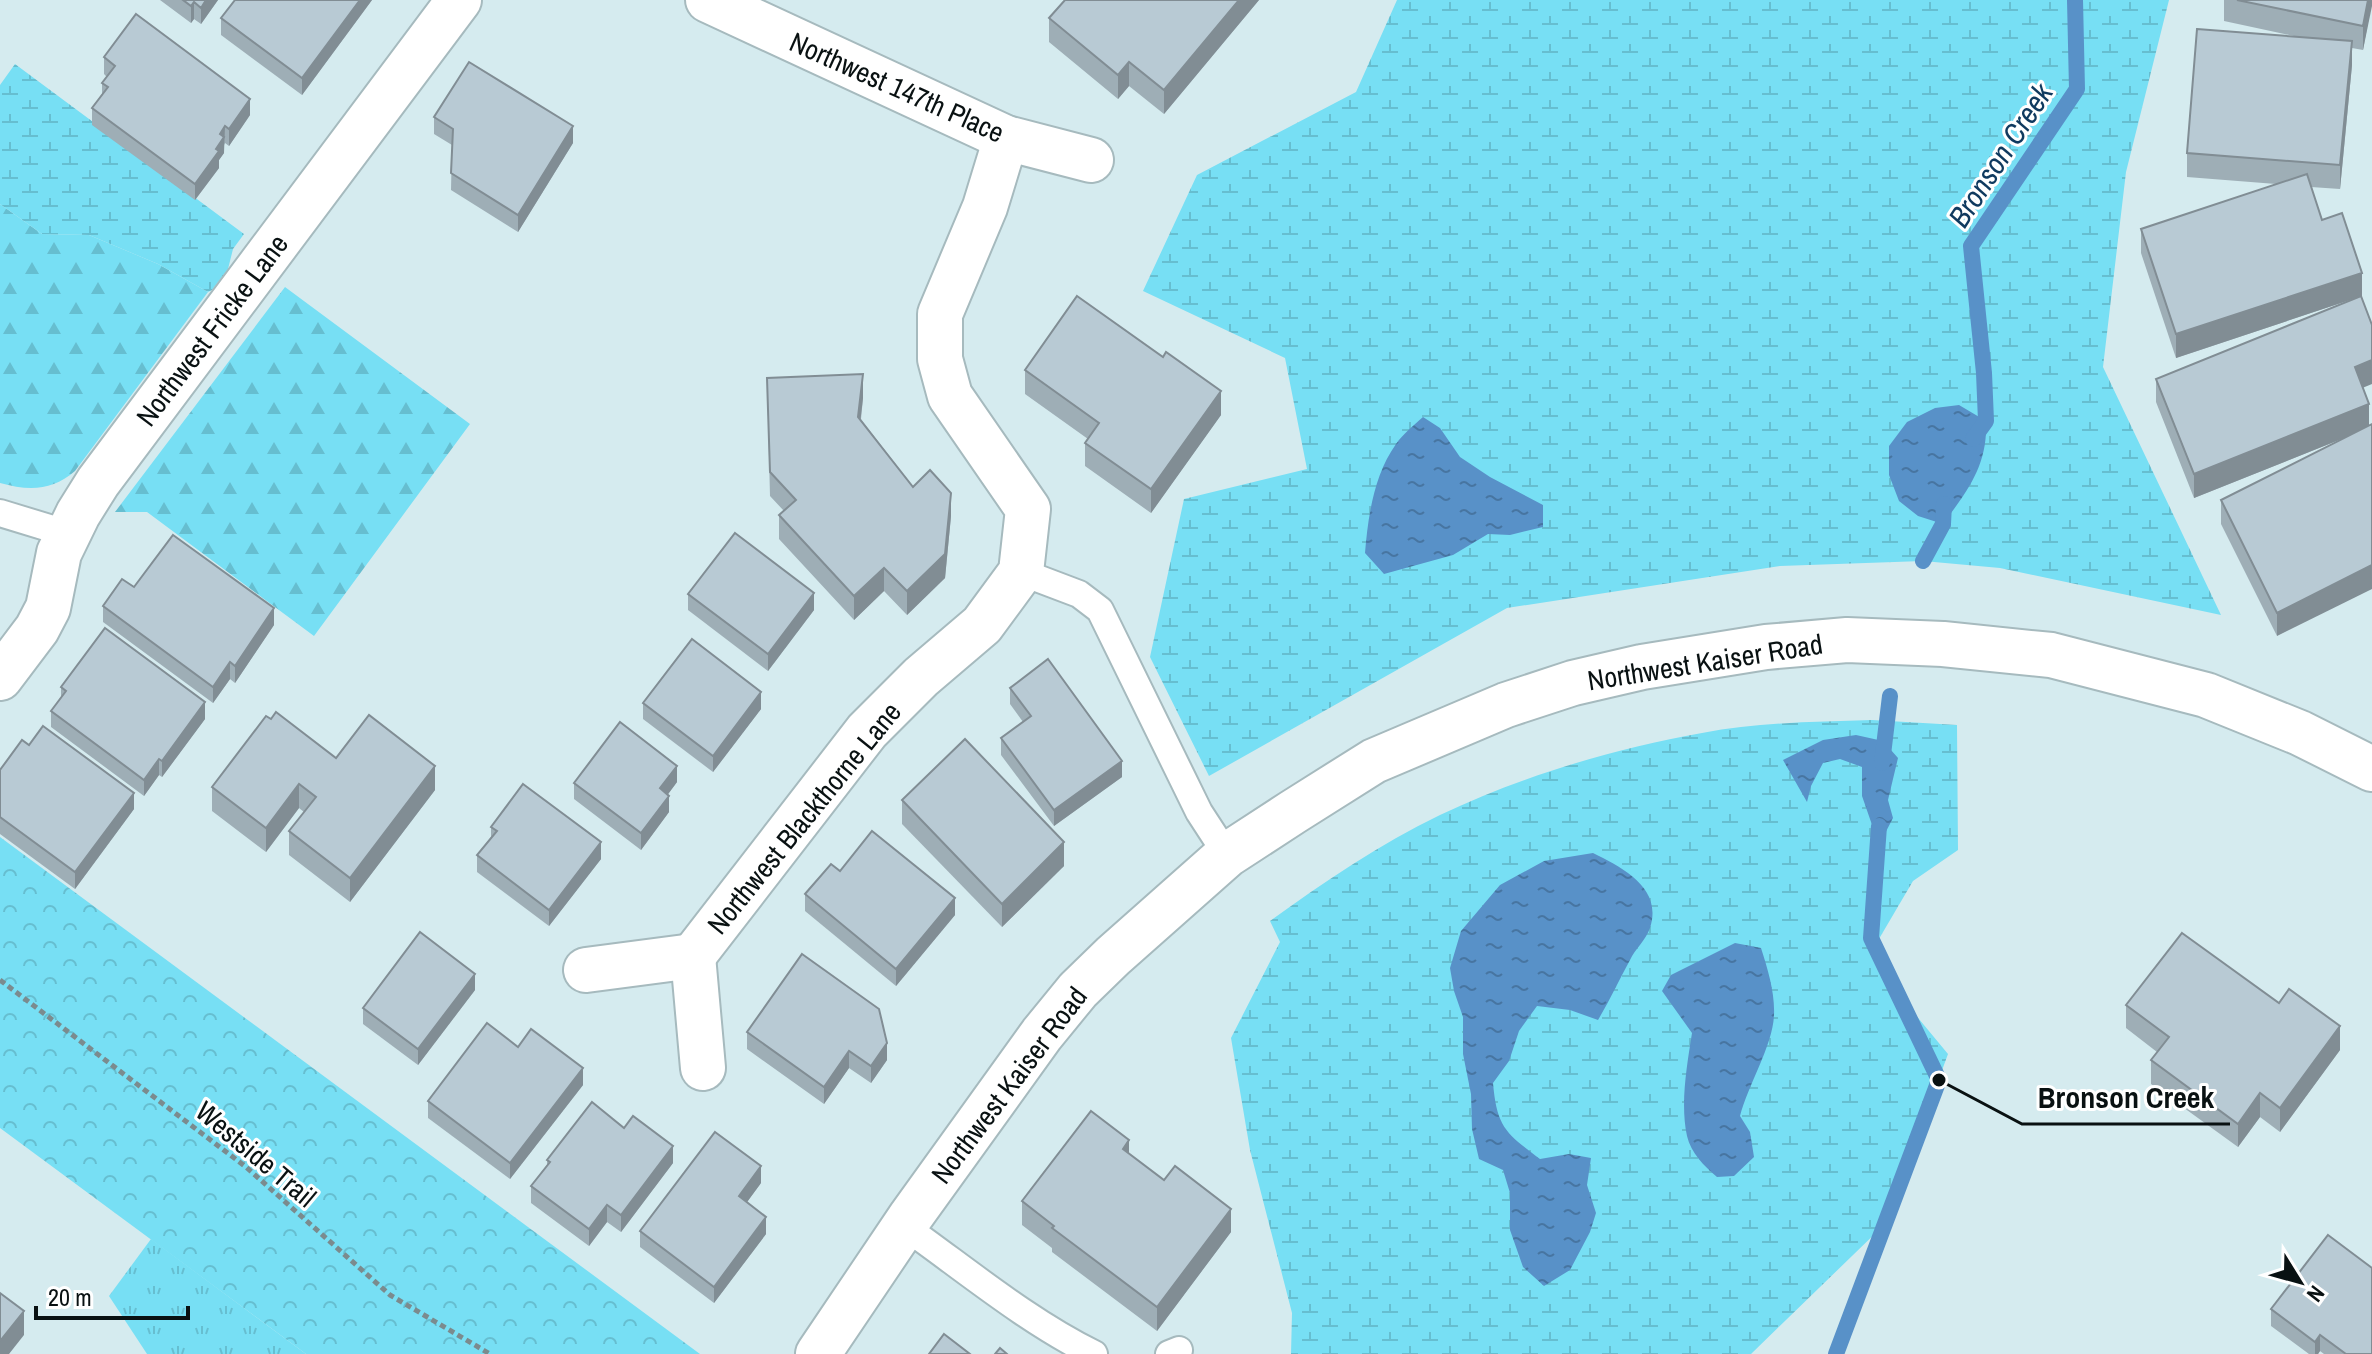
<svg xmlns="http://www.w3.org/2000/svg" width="2372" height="1354" viewBox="0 0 2372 1354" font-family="'Archivo Narrow',sans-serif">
	<defs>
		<pattern id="grass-tufts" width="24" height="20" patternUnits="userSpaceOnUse" patternTransform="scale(2)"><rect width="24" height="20" fill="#77dff4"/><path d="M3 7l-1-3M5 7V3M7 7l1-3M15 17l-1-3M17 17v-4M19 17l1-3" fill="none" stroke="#66bed0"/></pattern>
		<pattern id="forest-firs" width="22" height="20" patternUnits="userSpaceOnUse" patternTransform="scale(2)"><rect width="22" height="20" fill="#77dff4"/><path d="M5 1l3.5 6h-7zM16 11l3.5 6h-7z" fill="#66bed0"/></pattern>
		<pattern id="wetland-marsh" width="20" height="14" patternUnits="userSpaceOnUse" patternTransform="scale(2)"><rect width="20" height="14" fill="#77dff4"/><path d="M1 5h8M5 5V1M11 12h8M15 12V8" fill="none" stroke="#66bed0"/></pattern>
		<pattern id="park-crowns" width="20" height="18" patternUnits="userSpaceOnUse" patternTransform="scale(2)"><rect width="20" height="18" fill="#77dff4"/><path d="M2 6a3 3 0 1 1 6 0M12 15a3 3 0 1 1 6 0" fill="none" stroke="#66bed0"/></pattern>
		<pattern id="water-ripples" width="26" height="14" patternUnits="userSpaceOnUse" patternTransform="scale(2)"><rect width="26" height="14" fill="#5891c8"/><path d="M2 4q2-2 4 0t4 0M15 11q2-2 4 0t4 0" fill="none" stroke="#4775a1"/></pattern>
	</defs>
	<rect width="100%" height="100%" fill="#d5ebef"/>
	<polygon fill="url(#grass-tufts)" points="151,1239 306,1354 147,1354 109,1296"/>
	<g fill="url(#forest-firs)">
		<path d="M0 204 42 234 89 235 158 264 208 292 75 471C52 491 29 491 0 483Z"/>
		<polygon points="285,287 470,424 314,636 147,512 115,512"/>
	</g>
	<g fill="url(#wetland-marsh)">
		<polygon points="1397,0 2169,0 2126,172 2103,367 2221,615 2000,568 1923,561 1780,566 1507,608 1209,776 1150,657 1184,499 1307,469 1285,358 1143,291 1197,175 1356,92"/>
		<polygon points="15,64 244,234 233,249 228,269 212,290 208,292 158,264 89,235 42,234 0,204 0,85"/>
		<path d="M1872 720 1957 725 1958 850 1913 881 1876 944 1880 972 1948 1054 1886 1223 1751 1354H1291L1292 1313 1250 1150 1231 1038 1280 942 1270 921C1324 882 1380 844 1440 815 1522 776 1613 749 1702 733 1758 722 1815 722 1872 720Z"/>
	</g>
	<polygon fill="url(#park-crowns)" points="0,837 700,1354 306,1354 0,1128"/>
	<g fill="url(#water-ripples)">
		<path d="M1959 405 1986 421C1988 465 1968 490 1943 524L1918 516 1899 501 1889 475V446L1907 422 1935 408Z"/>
		<path d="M1423 417 1440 428 1460 457 1490 477 1543 505V527L1510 535 1488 534 1453 555 1384 574 1365 553C1368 516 1374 475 1396 444 1403 434 1414 425 1423 417Z"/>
		<polygon points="1856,735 1883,741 1898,758 1888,800 1893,818 1879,845 1862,796 1862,767 1840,759 1823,763 1811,786 1807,802 1783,760 1823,740"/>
		<path d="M1593 853C1623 868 1663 888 1650 928 1646 940 1635 949 1630 960 1619 980 1610 1000 1598 1020L1570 1010 1537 1006 1519 1031 1509 1061 1493 1083C1497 1128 1506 1133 1540 1159L1569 1154 1591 1158 1587 1185 1596 1213 1590 1232 1570 1270 1544 1286 1523 1267 1510 1230V1193L1503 1170 1479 1159 1472 1129 1471 1094 1463 1054V1017L1454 991 1450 968 1461 931 1500 885 1544 861Z"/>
		<path d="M1735 943 1761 948C1768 970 1775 993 1774 1015 1773 1045 1748 1085 1740 1116L1750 1132 1754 1157 1734 1176 1717 1177C1704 1166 1691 1153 1687 1136 1680 1104 1687 1065 1692 1033L1662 991 1671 975Z"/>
	</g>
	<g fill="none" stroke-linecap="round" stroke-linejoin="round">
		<g stroke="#5891c8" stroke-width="16">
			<polyline points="1973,439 1986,421 1984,373 1971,246 2077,89 2075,0"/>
			<polyline points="1923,561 1943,524 1944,504"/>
			<polyline points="1882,763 1890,696"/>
			<polyline points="1836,1354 1939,1080 1871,938 1879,826"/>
		</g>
		<g stroke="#a6babe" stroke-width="30">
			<g id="service">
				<polyline points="0,513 69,534"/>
				<polyline points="1021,572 1079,594 1100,610 1199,812 1227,855"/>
				<path d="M904 1226C966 1270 1027 1321 1094 1354"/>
				<polyline points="1169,1354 1179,1350"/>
			</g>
		</g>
		<g stroke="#a6babe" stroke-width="48">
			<g id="minor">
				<polyline points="708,0 1006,138 1091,160"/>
				<polyline points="0,678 37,629 48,608 59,553 78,514 98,482 459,0"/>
				<polyline points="693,956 867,731 921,677 982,625 1021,572 1028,509 950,396 940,359 940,314 985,207 1006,138"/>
				<polyline points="586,970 693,956 703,1068"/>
			</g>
		</g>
		<g stroke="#a6babe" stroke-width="48">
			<polyline id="secondary" points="818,1354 911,1216 1042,1034 1078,990 1113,956 1227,855 1293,812 1374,761 1506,705 1573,683 1642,667 1766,647 1847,640 1943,644 2051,655 2206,695 2300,733 2372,769"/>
		</g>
		<polyline stroke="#7b8b8e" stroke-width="5" stroke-dasharray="6 4" stroke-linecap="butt" points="0,980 246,1167 390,1295 490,1354"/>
		<use href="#service" stroke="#fff" stroke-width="26"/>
		<use href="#minor" stroke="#fff" stroke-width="44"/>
		<use href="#secondary" stroke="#fff" stroke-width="44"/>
	</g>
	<g fill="#9eaeb6">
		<polygon points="160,0 218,0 201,24 194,19 191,23"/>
		<polygon points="235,0 372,0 302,95 221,35 221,18"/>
		<polygon points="1259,0 1164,114 1129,86 1118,99 1049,42 1049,18"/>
		<polygon points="2224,0 2372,0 2363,50 2352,48 2352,65 2340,189 2311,187 2322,220 2362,296 2363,388 2277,636 2221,524 2221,500 2344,438 2194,498 2156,402 2156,379 2356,298 2176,358 2141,253 2141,229 2276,184 2187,177 2187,153 2303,38 2224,21"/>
		<polygon points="104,57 250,115 229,146 225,143 224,145 224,153 219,160 219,168 195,200 92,125 92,108 102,94 102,83 107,77 104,74"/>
		<polygon points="434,117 573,143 518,232 451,190 452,145 434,134"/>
		<polygon points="1163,357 1221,415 1151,513 1085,466 1085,443 1088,439 1025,394 1025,370"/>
		<polygon points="767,378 863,398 861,419 913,487 951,516 945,578 907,615 884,591 854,620 779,539 779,515 784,511 770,496"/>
		<polygon points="134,587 274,625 235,683 230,679 213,703 103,622 103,606"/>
		<polygon points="688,594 814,610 768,671 688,610"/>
		<polygon points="61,687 205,719 162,777 159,775 144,796 51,727 51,711 61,697"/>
		<polygon points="1010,688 1122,777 1054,826 1001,755 1001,738 1023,722 1010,704"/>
		<polygon points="643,703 761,709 713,772 643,719"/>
		<polygon points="29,745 134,809 75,889 0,834 0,770"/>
		<polygon points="336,758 435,790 350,902 289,855 289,831 304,812 299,808 266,852 212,811 212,787"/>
		<polygon points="677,782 668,794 669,812 641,850 574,799 574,783"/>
		<polygon points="902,800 1064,866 1002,927 902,824"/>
		<polygon points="491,827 601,859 549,926 477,872 477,855 491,837"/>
		<polygon points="840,871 955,915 896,986 805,911 805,894"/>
		<polygon points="475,990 418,1065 363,1024 363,1008"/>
		<polygon points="2126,1005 2340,1050 2280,1132 2260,1117 2238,1147 2151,1084 2151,1060 2157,1052 2126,1028"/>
		<polygon points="879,1009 887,1060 871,1083 849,1068 824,1104 747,1049 747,1032"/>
		<polygon points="518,1047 583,1085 510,1179 428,1118 428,1101"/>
		<polygon points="624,1128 673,1163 621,1232 607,1222 589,1246 531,1203 531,1186 547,1165 547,1160"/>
		<polygon points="1129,1154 1231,1232 1157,1331 1052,1252 1052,1248 1022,1225 1022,1201"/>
		<polygon points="761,1183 747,1202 766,1234 714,1303 640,1247 640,1231"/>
		<polygon points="2271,1309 2372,1354 2324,1354 2320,1351 2318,1354 2309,1354 2271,1326"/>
	</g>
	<g fill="#818d94">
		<polygon points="206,0 218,0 201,24 201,8"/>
		<polygon points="360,0 372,0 302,95 302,78"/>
		<polygon points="1239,0 1259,0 1164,114 1164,90"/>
		<polygon points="2368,0 2372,0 2372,6 2363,50 2363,26"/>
		<polygon points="194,2 194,19 191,23 191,6"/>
		<polygon points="2352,41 2352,65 2340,189 2340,165"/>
		<polygon points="1129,62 1129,86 1118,99 1118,75"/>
		<polygon points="250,99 250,115 229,146 229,129"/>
		<polygon points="225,126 224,153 219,160 219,168 195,200 195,184 216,149 220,134"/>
		<polygon points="573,126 573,143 518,232 518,215"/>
		<polygon points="2362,273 2362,296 2176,358 2176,334"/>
		<polygon points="2372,360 2372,384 2355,391 2355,367"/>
		<polygon points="863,374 863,398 858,440 858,417"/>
		<polygon points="1221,391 1221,415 1151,513 1151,489"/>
		<polygon points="2369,404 2369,428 2194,498 2194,474"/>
		<polygon points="951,493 951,516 945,578 907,615 907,591"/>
		<polygon points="2372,565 2372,589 2277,636 2277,613"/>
		<polygon points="884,568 884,591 854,620 854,596"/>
		<polygon points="814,593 814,610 768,671 768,654"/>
		<polygon points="274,608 274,625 235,683 235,666"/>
		<polygon points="230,662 230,679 213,703 213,687"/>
		<polygon points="761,692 761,709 713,772 713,756"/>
		<polygon points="205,702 205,719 162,777 162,761"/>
		<polygon points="159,759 159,775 144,796 144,780"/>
		<polygon points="1122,761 1122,777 1054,826 1054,810"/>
		<polygon points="435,766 435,790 350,902 350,878"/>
		<polygon points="677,766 677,782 660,805 660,788"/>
		<polygon points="299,784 299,808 266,852 266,828"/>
		<polygon points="134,793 134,809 75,889 75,872"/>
		<polygon points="669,796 669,812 641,850 641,833"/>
		<polygon points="601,842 601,859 549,926 549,910"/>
		<polygon points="1064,842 1064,866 1002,927 1002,904"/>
		<polygon points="955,898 955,915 896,986 896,969"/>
		<polygon points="475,974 475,990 418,1065 418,1049"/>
		<polygon points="2340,1026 2340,1050 2280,1132 2280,1108"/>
		<polygon points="887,1043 887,1060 871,1083 871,1066"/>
		<polygon points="849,1051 849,1068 824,1104 824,1087"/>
		<polygon points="583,1068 583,1085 510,1179 510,1163"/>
		<polygon points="2260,1093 2260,1117 2238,1147 2238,1124"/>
		<polygon points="1129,1140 1129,1164 1123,1149"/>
		<polygon points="673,1146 673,1163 621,1232 621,1215"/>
		<polygon points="761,1166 761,1183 739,1213 739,1196"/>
		<polygon points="607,1205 607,1222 589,1246 589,1229"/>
		<polygon points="1231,1209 1231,1232 1157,1331 1157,1307"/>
		<polygon points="766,1217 766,1234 714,1303 714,1287"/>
		<polygon points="24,1311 24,1335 9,1354 0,1354 0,1341"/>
		<polygon points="2320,1335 2320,1351 2318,1354 2315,1354 2315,1342"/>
	</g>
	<g fill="#b8cad4" stroke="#818d94" stroke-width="2">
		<polygon points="183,0 206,0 201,8 194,2 191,6"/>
		<polygon points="235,0 360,0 302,78 221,18"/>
		<polygon points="1065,0 1239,0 1164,90 1129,62 1118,75 1049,18"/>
		<polygon points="2237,0 2368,0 2363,26"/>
		<polygon points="136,14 250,99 229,129 225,126 220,134 224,137 216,149 219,151 195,184 92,108 108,87 102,83 115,66 104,57"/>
		<polygon points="2197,29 2352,41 2340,165 2187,153"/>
		<polygon points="469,62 573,126 518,215 451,173 453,129 434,117"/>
		<polygon points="2307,174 2322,220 2342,213 2362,273 2176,334 2141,229"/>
		<polygon points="1077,296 1163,357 1166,352 1221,391 1151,489 1085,443 1099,423 1025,370"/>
		<polygon points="2361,296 2372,325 2372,360 2355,367 2369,404 2194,474 2156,379"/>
		<polygon points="863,374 858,417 913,487 930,470 951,493 945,554 907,591 884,568 854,596 779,515 796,500 770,472 767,378"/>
		<polygon points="2372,424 2372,565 2277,613 2221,500"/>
		<polygon points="735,533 814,593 768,654 688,594"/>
		<polygon points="173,535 274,608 235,666 230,662 213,687 103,606 122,579 134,587"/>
		<polygon points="105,628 205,702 162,761 159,759 144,780 51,711 66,691 61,687"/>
		<polygon points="692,639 761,692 713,756 643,703"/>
		<polygon points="1048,659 1122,761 1054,810 1001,738 1031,716 1010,688"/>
		<polygon points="276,712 336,758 369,715 435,766 350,878 289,831 316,797 299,784 266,828 212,787 266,716 271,719"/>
		<polygon points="620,722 677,766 660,788 669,796 641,833 574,783"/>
		<polygon points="43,726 134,793 75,872 0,817 0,770 22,740 29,745"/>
		<polygon points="965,739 1064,842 1002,904 902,800"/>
		<polygon points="523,784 601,842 549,910 477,855 497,831 491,827"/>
		<polygon points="872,831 955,898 896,969 805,894 831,864 840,871"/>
		<polygon points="420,932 475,974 418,1049 363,1008"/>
		<polygon points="2182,933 2279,1003 2289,989 2340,1026 2280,1108 2260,1093 2238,1124 2151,1060 2169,1037 2126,1005"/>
		<polygon points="802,954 879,1009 887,1043 871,1066 849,1051 824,1087 747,1032"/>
		<polygon points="487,1023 518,1047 531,1029 583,1068 510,1163 428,1101"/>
		<polygon points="592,1102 624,1128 633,1116 673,1146 621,1215 607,1205 589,1229 531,1186 550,1162 547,1160"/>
		<polygon points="1091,1111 1129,1140 1123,1149 1164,1180 1175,1166 1231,1209 1157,1307 1052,1228 1054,1226 1022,1201"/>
		<polygon points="715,1132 761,1166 739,1196 766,1217 714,1287 640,1231"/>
		<polygon points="2328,1235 2372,1268 2372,1354 2346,1354 2320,1335 2315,1342 2271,1309"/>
		<polygon points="0,1293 24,1311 0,1341"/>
		<polygon points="944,1334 970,1354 929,1354"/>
		<polygon points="1000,1348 1007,1354 995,1354"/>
	</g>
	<g text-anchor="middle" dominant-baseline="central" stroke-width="6" stroke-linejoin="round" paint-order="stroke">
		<g font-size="28" fill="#091112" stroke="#fff">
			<text transform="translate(897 87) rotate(24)">Northwest 147th Place</text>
			<text transform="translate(212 330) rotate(-53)">Northwest Fricke Lane</text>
			<text transform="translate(1705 662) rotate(-9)">Northwest Kaiser Road</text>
			<text transform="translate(804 818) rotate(-51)">Northwest Blackthorne Lane</text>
			<text transform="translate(1009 1085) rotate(-53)">Northwest Kaiser Road</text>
			<text transform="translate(256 1154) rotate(40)">Westside Trail</text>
		</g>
		<g font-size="30" font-style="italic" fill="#0f3a5f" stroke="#fff">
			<text transform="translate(2000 155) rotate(-57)">Bronson Creek</text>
		</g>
	</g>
	<path fill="none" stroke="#091112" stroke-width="3" d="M1939 1080L2022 1124H2230"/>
	<circle fill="#091112" stroke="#fff" stroke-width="3" cx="1939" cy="1080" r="8"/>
	<g font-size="30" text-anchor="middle" font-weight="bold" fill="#091112" stroke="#fff" stroke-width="6" stroke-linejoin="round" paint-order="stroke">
		<text x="2126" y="1108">Bronson Creek</text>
	</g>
	<g transform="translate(2300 1282) rotate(127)" stroke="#ffffff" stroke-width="6" paint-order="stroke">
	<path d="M0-6L14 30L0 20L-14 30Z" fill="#091112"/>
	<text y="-12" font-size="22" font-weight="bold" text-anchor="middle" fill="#091112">N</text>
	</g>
	<path d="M36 1306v12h152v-12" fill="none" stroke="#091112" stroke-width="4"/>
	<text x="48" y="1306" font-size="24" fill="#091112" stroke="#ffffff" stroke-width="6" paint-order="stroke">20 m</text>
</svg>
